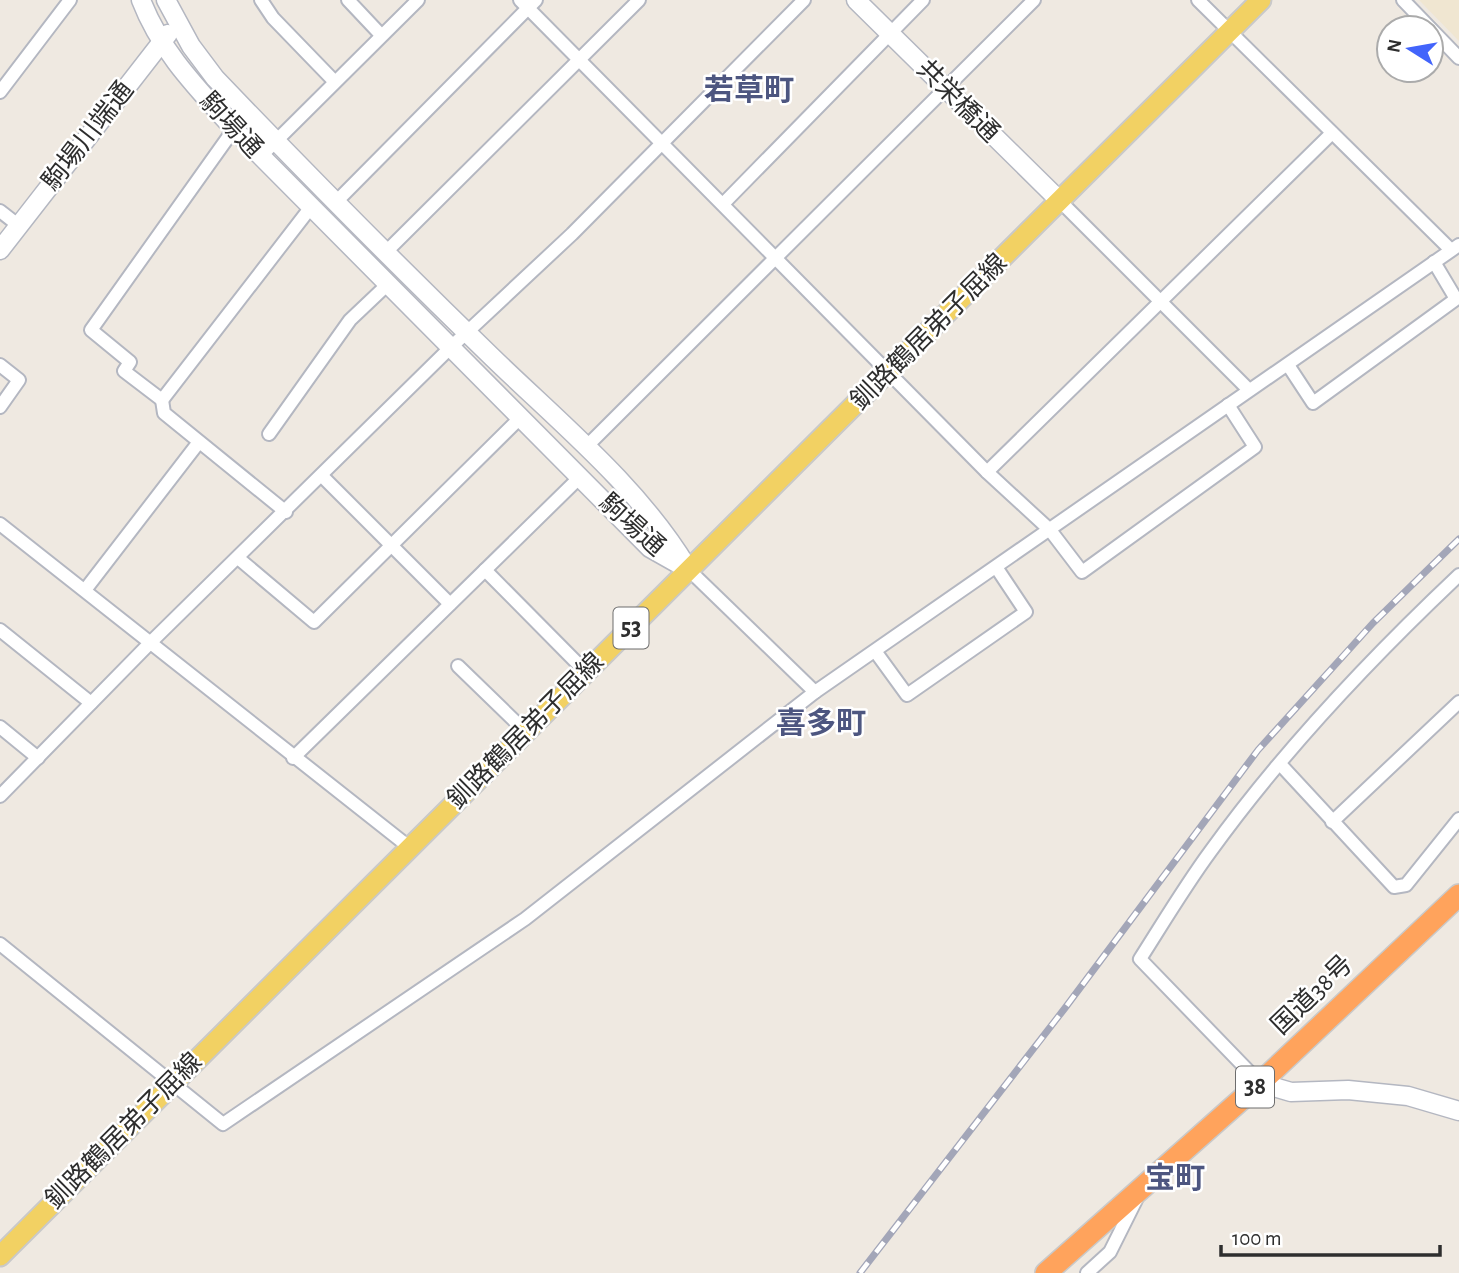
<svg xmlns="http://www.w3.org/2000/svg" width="1459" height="1273" viewBox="0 0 1459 1273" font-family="'Alegreya Sans','Noto Sans JP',sans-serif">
	<rect width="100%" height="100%" fill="#efe9e1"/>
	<polygon fill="#f0e6d1" points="1419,0 1459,0 1459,41"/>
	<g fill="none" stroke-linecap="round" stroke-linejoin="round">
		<g stroke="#b4b7c1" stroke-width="16">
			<g id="street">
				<polyline points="261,0 273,18 334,81"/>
				<polyline points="348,0 381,35"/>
				<polyline points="520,0 987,472 1050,530 1082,572 1255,447 1228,405"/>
				<polyline points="1198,0 1451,250"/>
				<polyline points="1403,0 1430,28"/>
				<polyline points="1431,29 1459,58"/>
				<polyline points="0,92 70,0"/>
				<polyline points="234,129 91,330 130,362 124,371 162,400 311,207"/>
				<polyline points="261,156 418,0"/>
				<polyline points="336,202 536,0"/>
				<polyline points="1061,202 1249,390"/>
				<polyline points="723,204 923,0"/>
				<polyline points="0,211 18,225"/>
				<polyline points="387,251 639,0"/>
				<polyline points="0,365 19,380 0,407"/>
				<polyline points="1288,365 1313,403 1456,299 1434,262"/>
				<polyline points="162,400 164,413 286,512"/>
				<polyline points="269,434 350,320 388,284"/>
				<polyline points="585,448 1034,0"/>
				<polyline points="987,472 1332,133"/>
				<polyline points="322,476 450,604"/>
				<polyline points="0,524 409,847"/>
				<polyline points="238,558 314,622 521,417"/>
				<polyline points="485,570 586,672"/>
				<polyline points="689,570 815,692"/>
				<polyline points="85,590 199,442"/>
				<polyline points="0,630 91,703"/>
				<polyline points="875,651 907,695 1026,612 996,567"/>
				<polyline points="458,666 526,732"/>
				<polyline points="0,727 38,758"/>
				<polyline points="293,758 580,477"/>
				<polyline points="1280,764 1394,887 1406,885 1459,819"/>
				<polyline points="0,796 151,642 450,348 572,234 804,0"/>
				<polyline points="1332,822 1459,702"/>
				<polyline points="0,944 223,1124 525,919 815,692 1459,245"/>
				<path d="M1260 1083 1140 959C1163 923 1185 886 1210 852 1282 752 1370 659 1459 575"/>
				<polyline points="1087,1273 1110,1252 1136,1200"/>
			</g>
		</g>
		<g stroke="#b4b7c1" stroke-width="21">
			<g id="secondary">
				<path d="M141 0C161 52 197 88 234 129L650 548 689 570"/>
				<path d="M166 0 191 46 215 78C306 173 398 266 492 357 559 422 638 486 687 567"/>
				<polyline points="856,0 1061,202"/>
				<polyline points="0,250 168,34"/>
				<polyline points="1260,1083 1291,1092 1348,1090 1408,1096 1459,1111"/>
			</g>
		</g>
		<g stroke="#c9c9c9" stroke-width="23">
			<polyline id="primary" points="0,1256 1261,0"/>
		</g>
		<g stroke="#c9c9c9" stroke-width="24">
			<polyline id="highway" points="1046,1273 1260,1083 1459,895"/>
		</g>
		<use href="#street" stroke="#fff" stroke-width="12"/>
		<use href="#secondary" stroke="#fff" stroke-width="18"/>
		<use href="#primary" stroke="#f2d163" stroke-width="19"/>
		<use href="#highway" stroke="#ffa35c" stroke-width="21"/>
		<g stroke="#a3a6b8" stroke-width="7">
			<polyline id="rail" points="860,1273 1065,1008 1258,750 1373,623 1459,539"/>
		</g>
		<use href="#rail" stroke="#fff" stroke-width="4.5" stroke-dasharray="13" stroke-linecap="butt"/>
	</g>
	<g text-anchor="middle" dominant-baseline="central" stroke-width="5" stroke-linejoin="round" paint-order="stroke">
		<g fill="#fff" stroke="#6d6d6d" stroke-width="2">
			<rect x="613.5" y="607.5" width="35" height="41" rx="5"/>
			<rect x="1236" y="1066.5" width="38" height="41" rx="5"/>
		</g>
		<g font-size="24" font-weight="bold" fill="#2e2e2e">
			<text x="631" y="628">53</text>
			<text x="1255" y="1087">38</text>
		</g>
		<g font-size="26" fill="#2e2e2e" stroke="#fff">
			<text transform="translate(958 101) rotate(45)">共栄橋通</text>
			<text transform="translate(231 125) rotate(47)">駒場通</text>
			<text transform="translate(88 136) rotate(-52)">駒場川端通</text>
			<text transform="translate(929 332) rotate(-45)">釧路鶴居弟子屈線</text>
			<text transform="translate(632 525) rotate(42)">駒場通</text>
			<text transform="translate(526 731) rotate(-45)">釧路鶴居弟子屈線</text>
			<text transform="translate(1312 995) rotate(-44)">国道38号</text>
			<text transform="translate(124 1131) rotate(-45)">釧路鶴居弟子屈線</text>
		</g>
		<g font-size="30" font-weight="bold" fill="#4d5680" stroke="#fff">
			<text x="749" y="91">若草町</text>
			<text x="821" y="724">喜多町</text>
			<text x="1175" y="1179">宝町</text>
		</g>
	</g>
	<g transform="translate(1410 49) rotate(281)"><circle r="33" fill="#ffffff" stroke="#ababab" stroke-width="2"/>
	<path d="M0-5L12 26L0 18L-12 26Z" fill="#4264fb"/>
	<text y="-10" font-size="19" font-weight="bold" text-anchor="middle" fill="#2e2e2e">N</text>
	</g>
	<path d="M1221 1245v10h219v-10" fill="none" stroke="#2e2e2e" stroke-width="3.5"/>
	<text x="1232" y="1245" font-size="21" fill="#2e2e2e" stroke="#ffffff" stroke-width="5" paint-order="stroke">100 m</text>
</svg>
